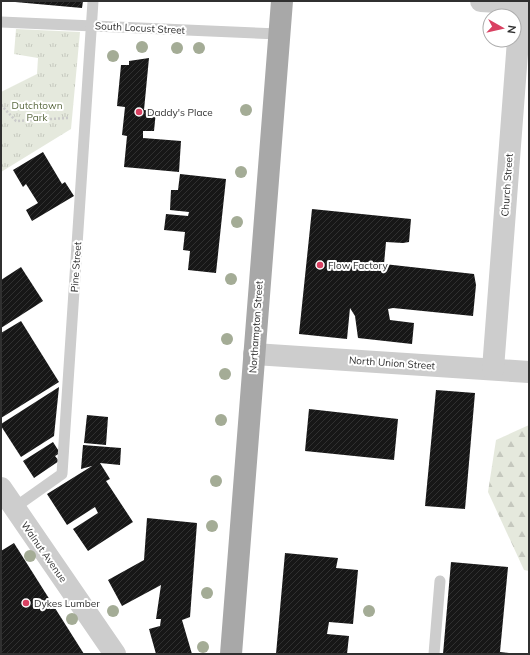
<svg xmlns="http://www.w3.org/2000/svg" width="530" height="655" viewBox="0 0 530 655" font-family="Mulish,sans-serif">
	<defs>
		<pattern id="forest-firs" width="22" height="20" patternUnits="userSpaceOnUse"><rect width="22" height="20" fill="#e5e9dd"/><path d="M5 1l3.5 6h-7zM16 11l3.5 6h-7z" fill="#c5c8be"/></pattern>
		<pattern id="park-tufts" width="24" height="20" patternUnits="userSpaceOnUse"><rect width="24" height="20" fill="#e5e9dd"/><path d="M3 7l-1-3M5 7V3M7 7l1-3M15 17l-1-3M17 17v-4M19 17l1-3" fill="none" stroke="#c5c8be"/></pattern>
		<pattern id="building-hatch" width="6" height="6" patternUnits="userSpaceOnUse"><rect width="6" height="6" fill="#171717"/><path d="M-1 1l2-2M0 6l6-6M5 7l2-2" fill="none" stroke="#303030"/></pattern>
	</defs>
	<rect width="100%" height="100%" fill="#fff"/>
	<polygon fill="url(#forest-firs)" points="529,425 529,571 524,570 488,492 496,440"/>
	<polygon fill="url(#park-tufts)" points="16,29 80,32 71,129 1,172 1,92 37,74 38,58 14,54"/>
	<g fill="url(#building-hatch)">
		<polygon points="15,1 83,1 82,8 15,2"/>
		<polygon points="149,58 144,110 156,111 154,131 143,131 143,138 181,141 179,172 124,167 127,136 122,135 125,107 117,106 121,65 129,65 129,61"/>
		<polygon points="43,152 62,184 65,182 74,196 32,221 26,210 38,203 26,184 23,187 13,170"/>
		<polygon points="180,174 226,179 216,273 188,270 190,251 183,250 185,232 164,230 166,214 188,216 189,212 170,210 171,190 178,190"/>
		<polygon points="312,209 411,219 409,242 403,243 386,242 384,264 474,274 476,285 473,316 393,308 388,309 390,320 414,323 412,344 358,338 355,316 350,308 347,339 299,334"/>
		<polygon points="21,267 43,301 1,328 1,280"/>
		<polygon points="21,321 59,382 1,418 1,333"/>
		<polygon points="59,387 54,436 21,457 1,426 1,424"/>
		<polygon points="436,390 475,393 465,509 425,506"/>
		<polygon points="309,409 398,419 394,460 305,451"/>
		<polygon points="87,415 108,417 106,445 84,443"/>
		<polygon points="53,442 60,453 55,456 59,461 34,478 23,461"/>
		<polygon points="83,445 121,448 120,465 100,463 110,479 106,481 133,522 88,551 73,529 98,513 95,507 67,525 47,494 92,466 81,469"/>
		<polygon points="147,518 197,523 190,617 182,620 192,654 156,654 149,629 160,626 161,619 156,619 161,585 122,606 108,580 144,560"/>
		<polygon points="14,543 84,654 1,654 1,551"/>
		<polygon points="285,553 338,558 336,568 358,570 353,624 329,622 327,634 349,636 347,654 276,654"/>
		<polygon points="451,562 508,567 500,652 509,653 509,654 443,654"/>
	</g>
	<g fill="none" stroke-linecap="round" stroke-linejoin="round">
		<polyline stroke="#cacaca" stroke-width="2.5" stroke-dasharray="2 2" stroke-linecap="butt" points="1,105 16,121 68,118"/>
		<g stroke="#cdcdcd" stroke-width="11">
			<polyline points="1,22 279,34"/>
			<polyline points="14,508 62,474 93,1"/>
			<polyline points="434,654 440,581"/>
		</g>
		<g stroke="#cdcdcd" stroke-width="22">
			<polyline points="481,1 529,4"/>
			<polyline points="254,354 529,372"/>
			<polyline points="493,369 521,1"/>
		</g>
		<polyline stroke="#cdcdcd" stroke-width="22" points="1,488 115,654"/>
		<polyline stroke="#a8a8a8" stroke-width="22" points="231,654 282,1"/>
	</g>
	<g fill="#a4ac96">
		<circle cx="142" cy="47" r="6"/>
		<circle cx="177" cy="48" r="6"/>
		<circle cx="199" cy="48" r="6"/>
		<circle cx="113" cy="56" r="6"/>
		<circle cx="246" cy="110" r="6"/>
		<circle cx="241" cy="172" r="6"/>
		<circle cx="237" cy="222" r="6"/>
		<circle cx="231" cy="279" r="6"/>
		<circle cx="227" cy="339" r="6"/>
		<circle cx="225" cy="374" r="6"/>
		<circle cx="221" cy="420" r="6"/>
		<circle cx="216" cy="481" r="6"/>
		<circle cx="212" cy="526" r="6"/>
		<circle cx="30" cy="556" r="6"/>
		<circle cx="207" cy="593" r="6"/>
		<circle cx="113" cy="611" r="6"/>
		<circle cx="369" cy="611" r="6"/>
		<circle cx="72" cy="619" r="6"/>
		<circle cx="203" cy="647" r="6"/>
	</g>
	<g fill="#d94162" stroke="#fff" stroke-width="1.5">
		<circle cx="139" cy="112" r="4"/>
		<circle cx="320" cy="265" r="4"/>
		<circle cx="26" cy="603" r="4"/>
	</g>
	<g text-anchor="middle" dominant-baseline="central" stroke-width="4" stroke-linejoin="round" paint-order="stroke">
		<g font-size="10" fill="#303030" stroke="#fff">
			<text transform="translate(140 28) rotate(3)">South Locust Street</text>
			<text transform="translate(507 185) rotate(-86)">Church Street</text>
			<text transform="translate(76 267) rotate(-86)">Pine Street</text>
			<text transform="translate(256 327) rotate(-86)">Northampton Street</text>
			<text transform="translate(392 363) rotate(4)">North Union Street</text>
			<text transform="translate(44 552) rotate(55)">Walnut Avenue</text>
		</g>
		<g font-size="10" fill="#5a6940" stroke="#fff">
			<text x="37" y="105">Dutchtown<tspan x="37" dy="12">Park</tspan></text>
		</g>
		<g font-size="10" fill="#303030" stroke="#fff" text-anchor="start">
			<text x="147" y="112">Daddy's Place</text>
			<text x="328" y="265">Flow Factory</text>
			<text x="34" y="603">Dykes Lumber</text>
		</g>
	</g>
	<rect width="530" height="655" fill="none" stroke="#303030" stroke-width="4"/>
	<g transform="translate(502 28) rotate(98)"><circle r="19" fill="#ffffff" stroke="#acacac"/>
	<path d="M0-3L7 15L0 10L-7 15Z" fill="#d94162"/>
	<text y="-6" font-size="11" font-weight="bold" text-anchor="middle" fill="#303030">N</text>
	</g>
</svg>
